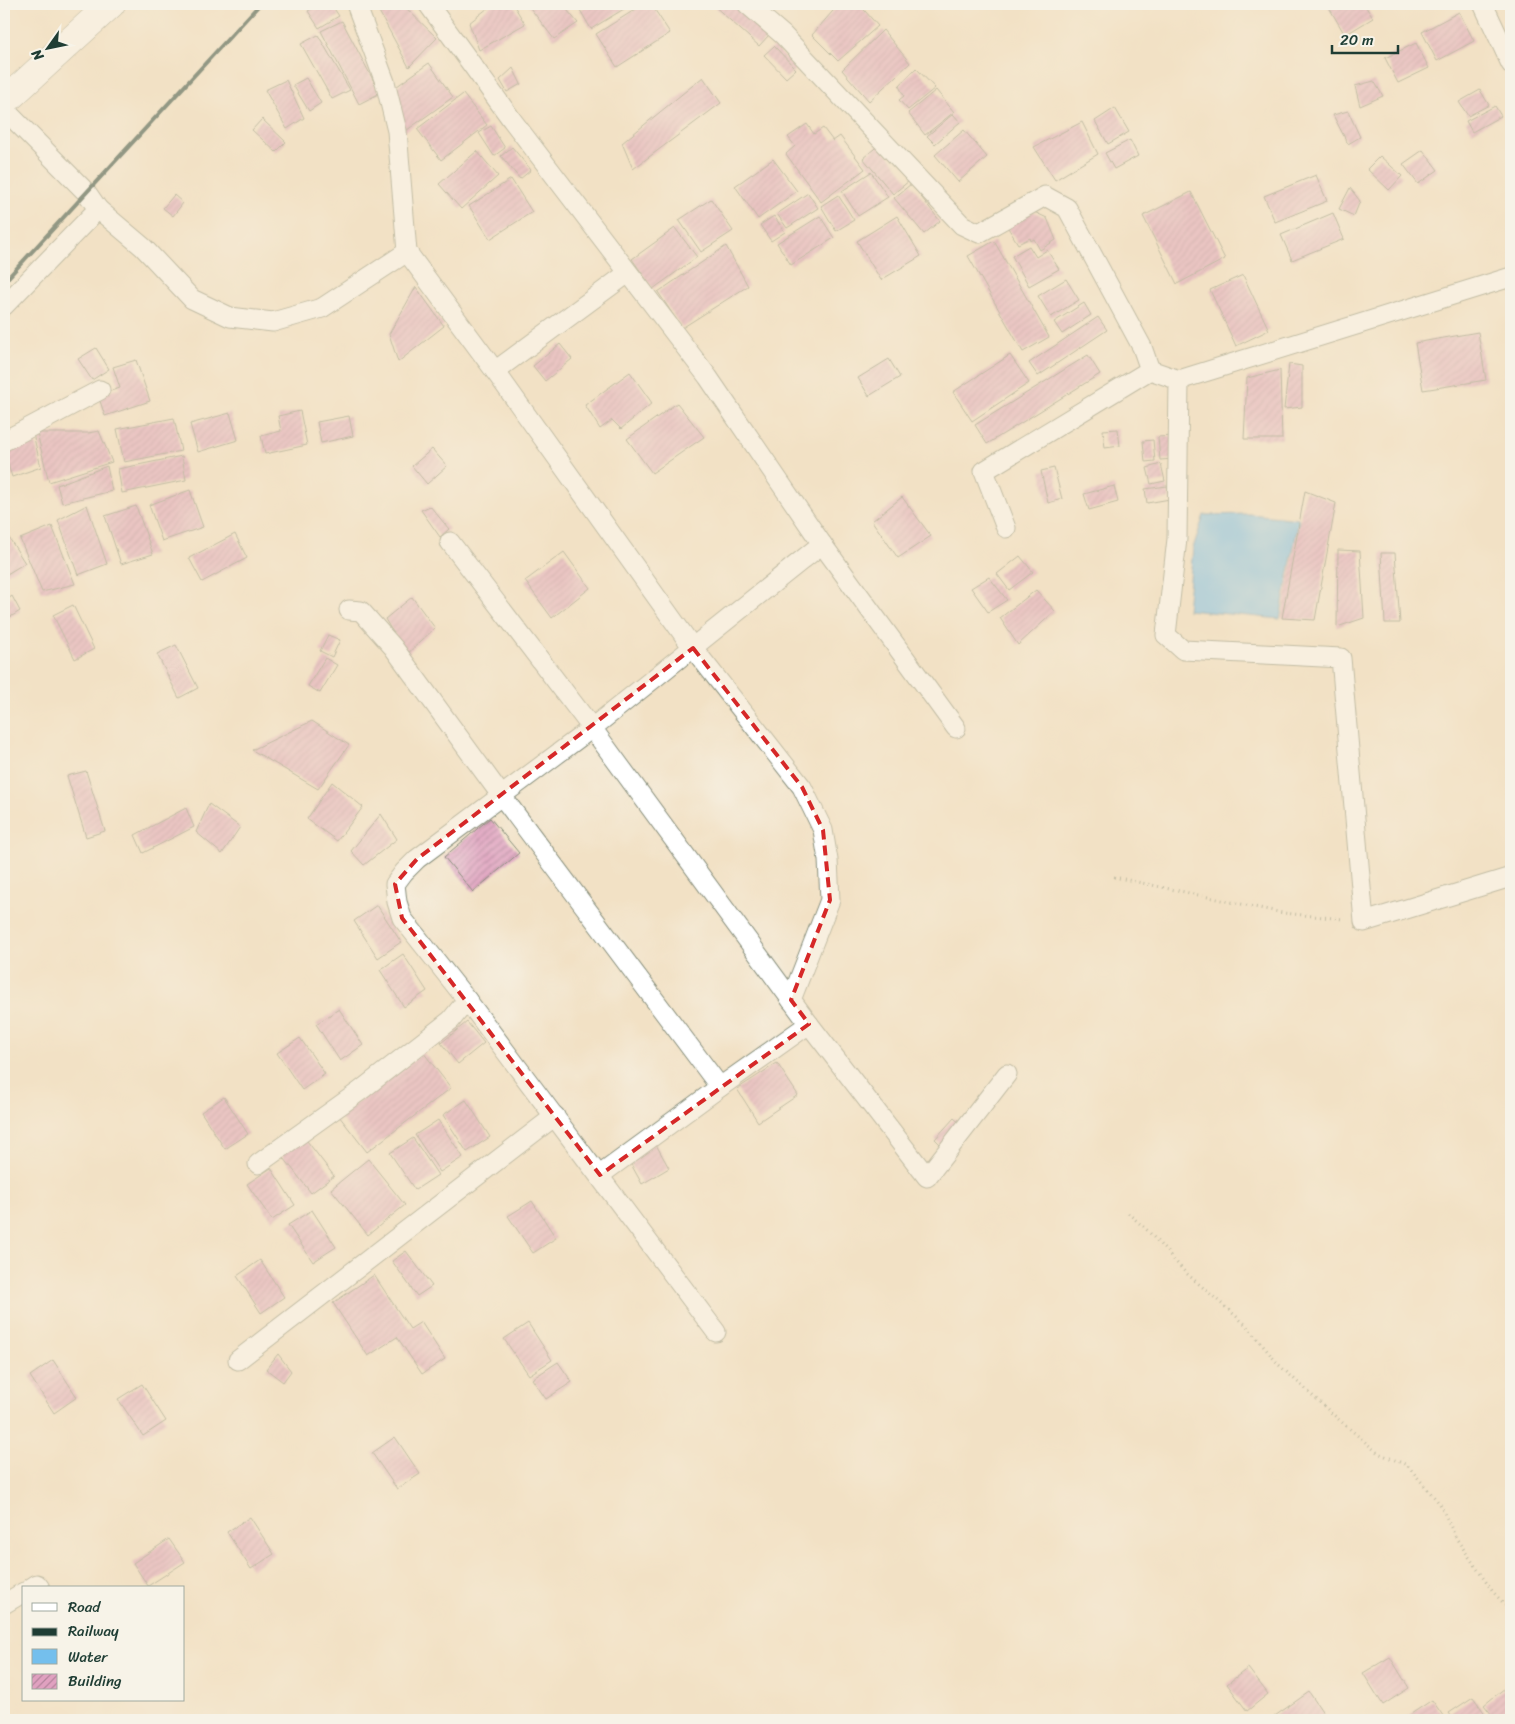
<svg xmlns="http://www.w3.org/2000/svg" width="1515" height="1724" viewBox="0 0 1515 1724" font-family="Sriracha,sans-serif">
	<defs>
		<pattern id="building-hatch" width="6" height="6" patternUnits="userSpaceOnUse" patternTransform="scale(1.25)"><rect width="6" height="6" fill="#e0a1c0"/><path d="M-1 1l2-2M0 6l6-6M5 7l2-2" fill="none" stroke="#b5849d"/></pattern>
	</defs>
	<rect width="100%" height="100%" fill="#f7f3e8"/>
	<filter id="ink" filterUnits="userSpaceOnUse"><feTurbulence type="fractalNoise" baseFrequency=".02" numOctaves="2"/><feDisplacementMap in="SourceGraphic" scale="10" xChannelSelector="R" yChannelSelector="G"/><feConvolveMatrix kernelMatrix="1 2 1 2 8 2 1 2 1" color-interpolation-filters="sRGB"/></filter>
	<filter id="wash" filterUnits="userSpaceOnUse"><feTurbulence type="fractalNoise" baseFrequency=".0096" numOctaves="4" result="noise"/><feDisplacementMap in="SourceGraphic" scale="20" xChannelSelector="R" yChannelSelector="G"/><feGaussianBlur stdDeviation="1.12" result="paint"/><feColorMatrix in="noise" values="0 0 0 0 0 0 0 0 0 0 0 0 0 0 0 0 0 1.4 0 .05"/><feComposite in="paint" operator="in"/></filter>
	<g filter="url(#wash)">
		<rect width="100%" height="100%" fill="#f2e1c5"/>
		<polygon fill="#74bfed" stroke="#4a7e90" points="1250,514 1299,519 1280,619 1187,610 1193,548 1204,515"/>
		<g id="blocks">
			<g fill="url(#building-hatch)">
				<polygon points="319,4 331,4 339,16 319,28 308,11"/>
				<polygon points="375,4 402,4 437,38 409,67"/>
				<polygon points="493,4 513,4 525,24 479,50 469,23"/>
				<polygon points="527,4 562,4 578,23 554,39"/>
				<polygon points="589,4 632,4 591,29 580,10"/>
				<polygon points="644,4 651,4 670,33 617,67 596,34"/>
				<polygon points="712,4 735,4 769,35 759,46"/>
				<polygon points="839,4 859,4 878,26 838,61 812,35"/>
				<polygon points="1327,4 1364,4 1373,18 1345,35"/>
				<polygon points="1459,12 1474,41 1437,61 1422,32"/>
				<polygon points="342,21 380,93 359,104 321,31"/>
				<polygon points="883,30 910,63 869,101 842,70"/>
				<polygon points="318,35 350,90 332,99 301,44"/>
				<polygon points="1416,43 1429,68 1398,83 1385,58"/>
				<polygon points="774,46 796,69 786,78 764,55"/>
				<polygon points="429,63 453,97 403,133 393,89"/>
				<polygon points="513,68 521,84 507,92 500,80"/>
				<polygon points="916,68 935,88 908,110 899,100 904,96 899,86"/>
				<polygon points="703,77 721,103 633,169 622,143"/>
				<polygon points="306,78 321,103 309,111 293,85"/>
				<polygon points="286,80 304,118 287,129 265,90"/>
				<polygon points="1374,81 1383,96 1360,106 1355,86"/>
				<polygon points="936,90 954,112 925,135 908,113"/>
				<polygon points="1480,90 1489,105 1468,116 1459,102"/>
				<polygon points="463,94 487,125 441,160 417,129"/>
				<polygon points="1495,106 1501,116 1472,132 1466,121"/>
				<polygon points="1115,108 1129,132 1108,144 1095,121"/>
				<polygon points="1348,111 1360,137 1348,144 1333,115"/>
				<polygon points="953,114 960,122 935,144 927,136"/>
				<polygon points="262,119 286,142 276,152 252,130"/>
				<polygon points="1082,122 1098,154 1055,180 1034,147"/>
				<polygon points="807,124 814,134 823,128 833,141 840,136 865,169 821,202 786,154 795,146 788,137"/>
				<polygon points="491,126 505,148 494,156 479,133"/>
				<polygon points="964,130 987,157 958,182 935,155"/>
				<polygon points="1130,140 1138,156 1114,169 1105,153"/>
				<polygon points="880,144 909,181 893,194 863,158"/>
				<polygon points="512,147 531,170 520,179 501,156"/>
				<polygon points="1423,150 1438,170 1418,184 1403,164"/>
				<polygon points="477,151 498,176 461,209 439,184"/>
				<polygon points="1380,156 1402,176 1389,190 1367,169"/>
				<polygon points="773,159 797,191 758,219 735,186"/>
				<polygon points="871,172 888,197 858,216 842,191"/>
				<polygon points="1316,175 1327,201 1275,222 1264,196"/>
				<polygon points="511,179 532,212 490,239 469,206"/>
				<polygon points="911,184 940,221 924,234 894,198"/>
				<polygon points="1350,188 1360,201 1354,216 1339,209"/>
				<polygon points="1191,192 1225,259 1177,284 1143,216"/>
				<polygon points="808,193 818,208 787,228 777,214"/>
				<polygon points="174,195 183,203 173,216 163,208"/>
				<polygon points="838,195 854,220 836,231 821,206"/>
				<polygon points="711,199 733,231 701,252 679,220"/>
				<polygon points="1032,211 1047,218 1056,240 1040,250 1034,239 1031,241 1030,238 1018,244 1007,226"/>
				<polygon points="1333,213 1344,239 1292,260 1281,235"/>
				<polygon points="774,216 785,232 771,241 760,225"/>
				<polygon points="820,216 834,238 791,265 777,243"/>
				<polygon points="897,216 921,256 881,280 857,241"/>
				<polygon points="675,228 697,257 653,289 632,259"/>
				<polygon points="994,241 1049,337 1023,352 968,256"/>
				<polygon points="726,246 748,286 682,328 658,292"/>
				<polygon points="1029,246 1036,257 1047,250 1059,269 1029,286 1012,256"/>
				<polygon points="1243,275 1269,330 1236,346 1210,290"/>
				<polygon points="1066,279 1079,300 1051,317 1038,296"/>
				<polygon points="416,287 444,326 398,362 389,334"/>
				<polygon points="1084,303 1091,315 1062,334 1054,322"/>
				<polygon points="1098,317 1107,330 1038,376 1029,363"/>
				<polygon points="1478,332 1486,380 1423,390 1415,343"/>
				<polygon points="560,344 572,359 545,381 533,366"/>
				<polygon points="96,348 109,369 92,380 78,359"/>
				<polygon points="1010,355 1029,383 972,421 953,392"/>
				<polygon points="1088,355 1100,374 987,444 975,425"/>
				<polygon points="889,359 900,377 869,396 858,378"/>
				<polygon points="136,360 150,401 105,416 98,395 120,388 113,367"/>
				<polygon points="1289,364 1302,366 1302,407 1284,409"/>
				<polygon points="1280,370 1282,439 1244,439 1247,378"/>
				<polygon points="630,372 652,403 621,429 612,420 600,429 585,405"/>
				<polygon points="677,403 704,437 652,473 627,439"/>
				<polygon points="300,411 307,445 265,454 261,436 281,431 278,416"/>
				<polygon points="230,413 238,440 198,452 190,424"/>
				<polygon points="349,416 353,436 321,443 317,422"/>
				<polygon points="174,418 181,451 124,462 117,429"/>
				<polygon points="1118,429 1120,446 1105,448 1103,430"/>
				<polygon points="99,431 112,462 49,482 37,433 88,433"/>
				<polygon points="33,434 41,467 12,477 4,452 4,445"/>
				<polygon points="1173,436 1175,459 1160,460 1158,437"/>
				<polygon points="1153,440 1155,461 1145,462 1143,441"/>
				<polygon points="432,449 447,466 427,484 412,466"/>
				<polygon points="182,456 186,480 122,493 118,469"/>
				<polygon points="1161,464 1165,481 1151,484 1147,468"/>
				<polygon points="107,466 112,491 62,503 57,485"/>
				<polygon points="1054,468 1062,499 1048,503 1041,471"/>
				<polygon points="1114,486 1118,502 1089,510 1084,494"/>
				<polygon points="1167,486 1170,499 1147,503 1145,489"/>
				<polygon points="190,490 203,527 162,541 149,505"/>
				<polygon points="1305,491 1336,503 1315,620 1282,618"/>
				<polygon points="902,497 931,536 898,558 872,521"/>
				<polygon points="87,505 107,564 78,575 58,520"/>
				<polygon points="136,506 153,554 121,564 105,516"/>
				<polygon points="430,506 449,529 440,537 421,510"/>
				<polygon points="52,526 75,584 42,592 20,539"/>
				<polygon points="4,530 25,563 7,574 4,568"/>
				<polygon points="235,534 247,558 202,582 189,558"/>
				<polygon points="1338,550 1360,551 1364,618 1337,627"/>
				<polygon points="564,552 590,588 552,618 525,581"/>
				<polygon points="1381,553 1395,553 1400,623 1385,623"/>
				<polygon points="1020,556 1033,572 1009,590 997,574"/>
				<polygon points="989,577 1007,600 988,612 971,588"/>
				<polygon points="1036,590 1055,611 1018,645 1000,618"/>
				<polygon points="12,596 20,611 4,621 4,602"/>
				<polygon points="412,597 435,628 406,655 385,619"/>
				<polygon points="73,605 94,649 75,659 53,615"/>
				<polygon points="328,635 340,640 332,657 320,651"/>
				<polygon points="176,645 198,688 179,698 157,654"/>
				<polygon points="325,658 337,665 320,693 308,686"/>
				<polygon points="312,721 349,745 318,789 252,750"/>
				<polygon points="86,771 105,831 86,837 67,776"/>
				<polygon points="332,782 363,807 337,841 307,819"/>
				<polygon points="209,804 240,827 222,854 196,832"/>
				<polygon points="186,808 194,827 143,853 135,835"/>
				<polygon points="381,814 397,839 364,865 351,851"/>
				<polygon points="490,818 519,853 473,892 444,857"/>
				<polygon points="377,905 401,942 378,958 354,921"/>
				<polygon points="403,954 427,991 404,1007 380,970"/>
				<polygon points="339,1009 363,1045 340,1061 316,1024"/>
				<polygon points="467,1022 484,1043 458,1064 441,1043"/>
				<polygon points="300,1038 325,1074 302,1090 277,1053"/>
				<polygon points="423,1052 451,1088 367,1152 339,1116"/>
				<polygon points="777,1063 798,1095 758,1122 737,1089"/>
				<polygon points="224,1097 248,1134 225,1149 201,1112"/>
				<polygon points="466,1100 490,1137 467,1152 443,1115"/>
				<polygon points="954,1118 963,1126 943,1147 935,1139"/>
				<polygon points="438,1120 463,1157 440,1172 415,1135"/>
				<polygon points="304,1137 334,1176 311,1193 281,1154"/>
				<polygon points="413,1138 438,1175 415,1190 390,1153"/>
				<polygon points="654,1141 669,1168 642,1184 627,1157"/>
				<polygon points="368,1159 405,1205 368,1235 331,1189"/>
				<polygon points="271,1168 295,1205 272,1220 247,1184"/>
				<polygon points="532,1201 556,1238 533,1253 508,1216"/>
				<polygon points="312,1210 336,1247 313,1262 288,1225"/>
				<polygon points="406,1251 432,1286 417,1296 392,1261"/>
				<polygon points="260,1260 284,1297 261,1313 237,1276"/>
				<polygon points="374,1275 410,1329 421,1322 445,1359 422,1374 397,1337 368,1356 333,1303"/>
				<polygon points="528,1323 552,1360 529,1375 504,1339"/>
				<polygon points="278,1354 291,1371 283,1382 266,1369"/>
				<polygon points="53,1360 77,1397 54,1413 30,1376"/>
				<polygon points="558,1362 572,1382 546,1399 532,1379"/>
				<polygon points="142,1384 166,1421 143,1436 118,1399"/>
				<polygon points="395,1437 420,1474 397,1489 372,1453"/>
				<polygon points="250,1517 274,1554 251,1569 227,1532"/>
				<polygon points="169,1539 185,1562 148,1586 133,1563"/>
				<polygon points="1390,1657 1409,1688 1383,1705 1363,1673"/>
				<polygon points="1248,1668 1268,1694 1247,1711 1227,1684"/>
				<polygon points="1511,1683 1511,1720 1496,1720 1484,1705"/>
				<polygon points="1309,1692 1328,1720 1274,1720 1272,1718"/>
				<polygon points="1473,1697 1486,1715 1478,1720 1454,1720 1449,1713"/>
				<polygon points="1432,1700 1446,1720 1402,1720"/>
			</g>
		</g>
	</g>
	<g filter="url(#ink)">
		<use href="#blocks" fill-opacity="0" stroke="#888f7c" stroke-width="1"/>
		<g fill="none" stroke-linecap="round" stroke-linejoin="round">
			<g stroke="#888f7c" stroke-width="21">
				<g id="minor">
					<polyline points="356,4 385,82 397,131 407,252 495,371 693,648 802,787 823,830 828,860 830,900 791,1000"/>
					<polyline points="428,4 512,120 708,377 822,544 592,728 417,859 404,872 395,884 397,902 402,918 467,1000 716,1332"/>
					<polyline points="747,4 783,35 962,225 979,233 1045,196 1067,208 1142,347 1150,370 1179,380 1511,277"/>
					<polyline points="1483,4 1511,64"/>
					<polyline points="4,109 87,193 98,209 4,306"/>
					<polyline points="98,209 143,247 192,299 230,317 273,322 322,308 407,252"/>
					<polyline points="495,371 628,273"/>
					<polyline points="1179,380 1177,539 1166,635 1183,650 1341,658 1364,922 1511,877"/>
					<polyline points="4,441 100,390"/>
					<polyline points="1006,528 984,471 1150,370"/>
					<polyline points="450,542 592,728 809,1024 927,1177 1007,1074"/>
					<polyline points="822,544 956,728"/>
					<polyline points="349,610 361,611 393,647 501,795 720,1087"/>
					<polyline points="258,1164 360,1091 451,1020 467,1000"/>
					<polyline points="600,1175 720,1087 809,1024"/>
					<polyline points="238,1360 555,1116"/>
					<polyline points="31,1588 37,1584 40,1588"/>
					<polyline points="4,1604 24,1592"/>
				</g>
			</g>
			<g stroke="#888f7c" stroke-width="29">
				<polyline id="trunk" points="4,102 111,4"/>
			</g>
			<g stroke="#888f7c" stroke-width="3" stroke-dasharray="1 4" stroke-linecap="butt">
				<polyline points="1114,877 1283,913 1343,919"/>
				<polyline points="1128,1213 1148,1231 1185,1272 1245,1324 1279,1365 1337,1418 1378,1453 1407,1465 1440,1504 1456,1538 1493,1592 1511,1611"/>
			</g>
			<use href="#minor" stroke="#fff" stroke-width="19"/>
			<use href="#trunk" stroke="#fff" stroke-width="28"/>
			<polyline stroke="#1f3d34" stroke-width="4" points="4,282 260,4"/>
		</g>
	</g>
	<path d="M0 0H1515V1724H0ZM693 648 802 787 823 830 830 900 791 1000 809 1024 600 1175 402 918 395 884 417 859Z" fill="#f2e1c5" fill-opacity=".55" fill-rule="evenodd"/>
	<path fill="none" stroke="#d62828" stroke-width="4" stroke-dasharray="10 6" stroke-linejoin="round" d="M693 648 802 787 823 830 830 900 791 1000 809 1024 600 1175 402 918 395 884 417 859Z"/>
	<rect width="1515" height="1724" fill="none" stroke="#f7f3e8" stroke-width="20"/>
	<rect x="22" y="1586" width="162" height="115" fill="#f7f3e8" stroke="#a1aaa0"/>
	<rect x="32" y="1603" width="25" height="8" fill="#ffffff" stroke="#a1aaa0"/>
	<text x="68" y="1612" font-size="15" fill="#1f3d34">Road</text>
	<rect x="32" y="1628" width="25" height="8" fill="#1f3d34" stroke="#a1aaa0"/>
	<text x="68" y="1636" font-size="15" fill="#1f3d34">Railway</text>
	<rect x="32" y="1649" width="25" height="15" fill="#74bfed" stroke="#a1aaa0"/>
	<text x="68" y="1662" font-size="15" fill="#1f3d34">Water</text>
	<rect x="32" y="1674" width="25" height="15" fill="url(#building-hatch)" stroke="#a1aaa0"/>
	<text x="68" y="1686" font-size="15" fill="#1f3d34">Building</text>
	<g transform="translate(48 48) rotate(237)" stroke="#f7f3e8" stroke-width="4" paint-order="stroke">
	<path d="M0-4L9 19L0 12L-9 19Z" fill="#1f3d34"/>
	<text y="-8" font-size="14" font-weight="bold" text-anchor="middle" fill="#1f3d34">N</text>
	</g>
	<path d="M1332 45v8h66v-8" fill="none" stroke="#1f3d34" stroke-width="2.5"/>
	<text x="1340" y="45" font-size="15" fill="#1f3d34" stroke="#f7f3e8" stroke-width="4" paint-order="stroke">20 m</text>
</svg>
